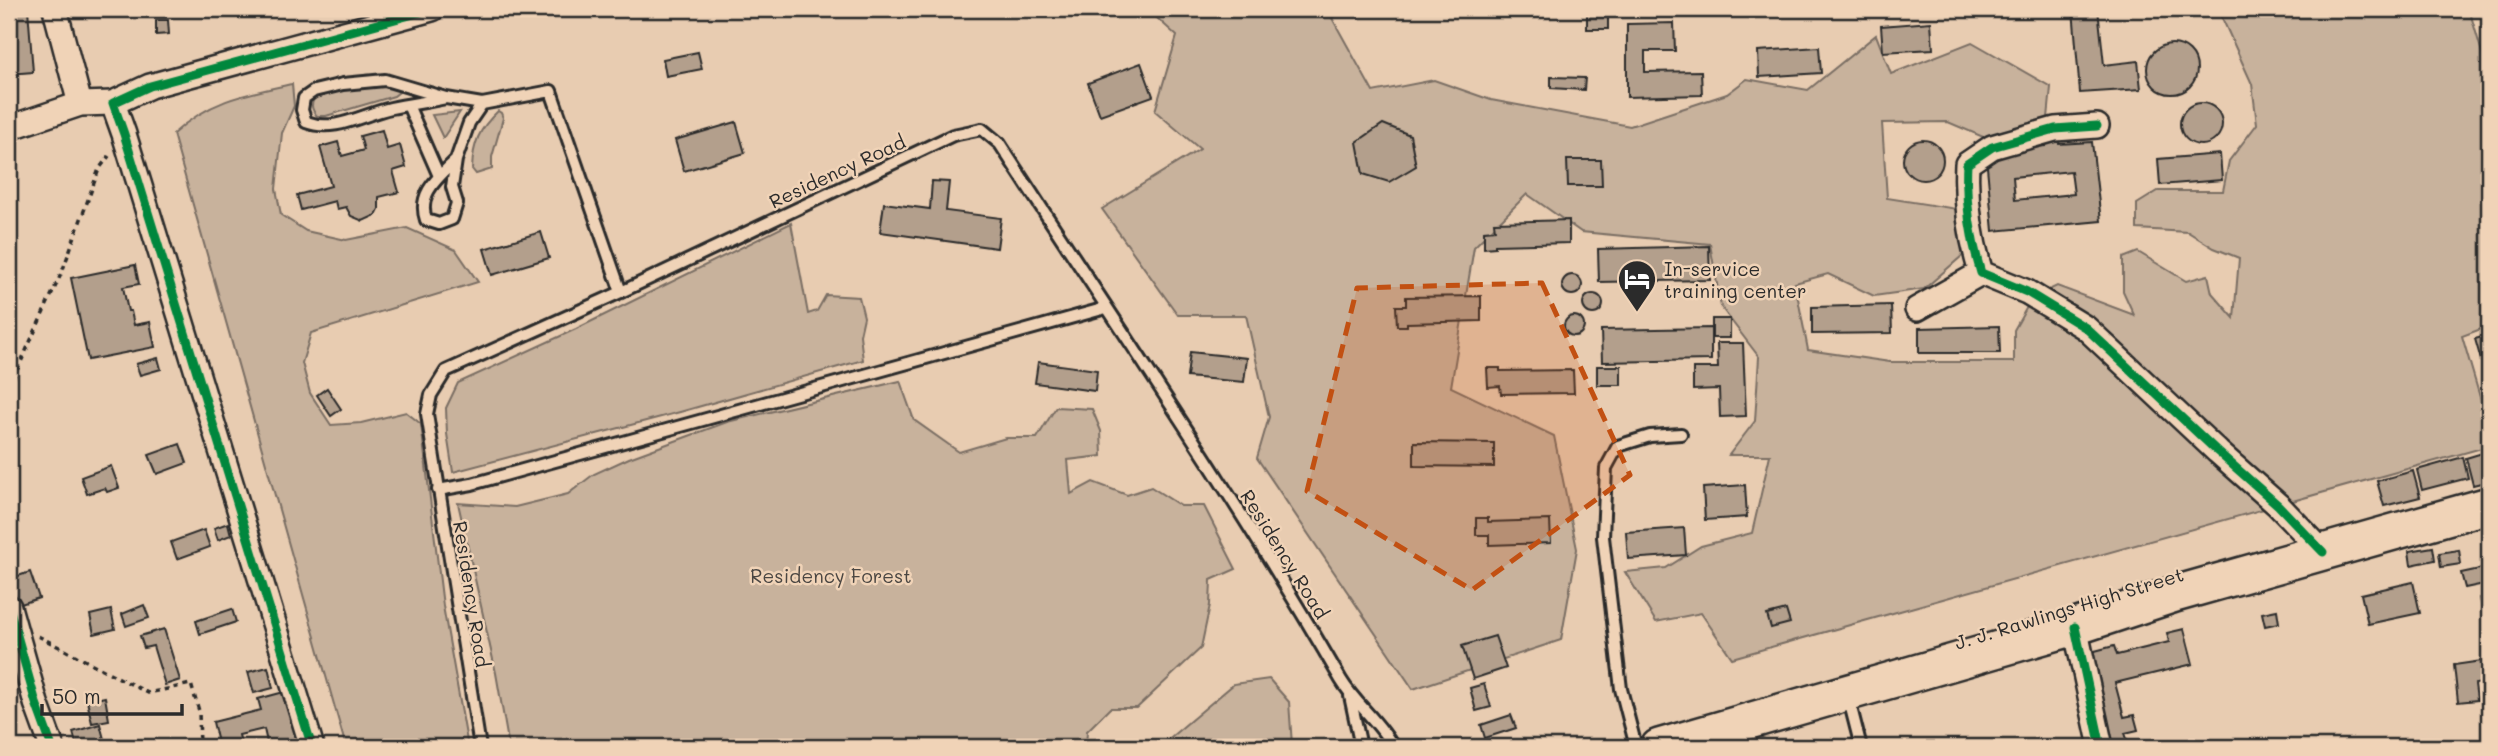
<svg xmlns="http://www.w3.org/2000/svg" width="2498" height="756" viewBox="0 0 2498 756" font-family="Mali,sans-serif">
	<rect width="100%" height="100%" fill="#e8ccb1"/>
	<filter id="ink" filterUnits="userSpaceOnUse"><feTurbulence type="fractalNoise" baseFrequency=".0143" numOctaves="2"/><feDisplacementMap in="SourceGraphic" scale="14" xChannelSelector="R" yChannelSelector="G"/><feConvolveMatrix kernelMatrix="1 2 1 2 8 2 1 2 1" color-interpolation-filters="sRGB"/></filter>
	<g filter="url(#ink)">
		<g fill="#c8b29c" stroke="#7a6e64" stroke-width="2">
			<polygon points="1147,9 1344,9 1332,18 1373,92 1434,80 1491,100 1630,126 1727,94 1747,79 1808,90 1876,35 1891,74 1972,42 2051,87 2048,118 1983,137 1948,122 1882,123 1887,198 1957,209 1963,255 1924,289 1874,296 1828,274 1795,283 1808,350 1890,362 2014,362 2014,330 2032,298 2057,286 2134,315 2123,291 2123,258 2138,252 2186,281 2208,275 2212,293 2234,318 2239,258 2214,248 2188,232 2137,229 2137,204 2158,191 2223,191 2229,161 2257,124 2252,84 2218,9 2469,9 2489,76 2489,326 2462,336 2489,428 2489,446 1732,658 1701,613 1656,622 1625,572 1666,568 1701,546 1752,533 1770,455 1729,455 1755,421 1759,357 1721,307 1710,244 1581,232 1527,194 1474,247 1451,387 1554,436 1577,549 1561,640 1413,689 1257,458 1269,417 1246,315 1178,315 1102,209 1200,149 1155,111 1177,36"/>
			<path d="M292 84 294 106 282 133 276 189 281 215 306 231 346 240 407 228 456 250 478 282 311 333 302 363 310 393 331 425 361 423 406 412 421 424 443 606 468 747H346L173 134C210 100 245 94 292 84Z"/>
			<path d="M387 86 397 89 399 92 394 96 326 116H317C310 108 311 103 316 95L352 87Z"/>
			<path d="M498 111 501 113 503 118 492 157V169L476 174 472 169C473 143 479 129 498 111Z"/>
			<polygon points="460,112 443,138 432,115"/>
			<polygon points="791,223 808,314 817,311 826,295 859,297 864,317 860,335 863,360 680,412 453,472 447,434 446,408 458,383 576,329"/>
			<polygon points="900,381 914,420 959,452 1006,438 1037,438 1056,407 1092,409 1101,431 1102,456 1068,460 1071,494 1093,482 1127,495 1151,487 1181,506 1204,506 1236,569 1211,580 1210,605 1201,648 1137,708 1110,708 1087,731 1086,747 509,747 496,673 458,503 515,507 568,494 594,474 629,458 727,422"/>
			<polygon points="1269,679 1289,702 1292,745 1287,747 1159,747 1234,684"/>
		</g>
		<g fill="#b39f8c" stroke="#2b2b2b" stroke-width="2" fill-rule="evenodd">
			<polygon points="9,9 28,9 33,72 9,74"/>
			<rect x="1587" y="9" width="21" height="20"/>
			<polygon points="1693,9 1764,9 1764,10 1693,11"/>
			<polygon points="2073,9 2098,9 2104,65 2138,61 2141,89 2080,93"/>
			<polygon points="156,20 168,20 169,34 156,35"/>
			<polygon points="1931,22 1933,49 1883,52 1881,26"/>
			<polygon points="1674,23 1675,51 1645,51 1645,72 1701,71 1702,95 1627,97 1627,24"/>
			<circle cx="2172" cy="69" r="25"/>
			<polygon points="1819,47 1821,73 1759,77 1758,51"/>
			<polygon points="698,52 702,69 666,76 663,59"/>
			<polygon points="1141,63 1153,96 1100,115 1088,83"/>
			<polygon points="1551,77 1585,78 1584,90 1551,88"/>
			<circle cx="2201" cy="124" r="21"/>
			<polygon points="736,122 745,153 684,171 675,140"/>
			<polygon points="1383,124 1410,135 1416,166 1389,182 1363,174 1357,142"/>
			<polygon points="382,130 387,149 400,145 406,167 393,171 399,192 379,197 379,209 376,215 363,221 351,216 346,207 337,209 335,201 301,210 297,195 331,186 320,147 338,142 342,156 364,150 360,136"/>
			<path d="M2058 138 2059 144 2092 142 2101 221 1993 231 1986 156 2010 149 2045 146 2044 139ZM2071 171 2074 194 2015 200 2013 177Z"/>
			<circle cx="1923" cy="160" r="20"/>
			<polygon points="2220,154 2222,180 2160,185 2158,159"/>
			<polygon points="1567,160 1601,160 1602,186 1568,186"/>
			<polygon points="932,181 949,182 946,211 1001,218 997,248 880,232 884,203 930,209"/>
			<polygon points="1569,220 1569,243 1495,245 1495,247 1484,248 1484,231 1495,230 1494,222"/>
			<polygon points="541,232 549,258 492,275 484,249"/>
			<polygon points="1709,246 1710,280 1599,282 1598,249"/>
			<polygon points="135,265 139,284 123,287 128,311 131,311 134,325 150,322 155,347 88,360 71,278"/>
			<circle cx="1572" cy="285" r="10"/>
			<circle cx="1593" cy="304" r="10"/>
			<polygon points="1481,296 1481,321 1407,323 1407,326 1397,326 1396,306 1406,306 1406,297"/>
			<polygon points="1891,305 1892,333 1812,334 1812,307"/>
			<circle cx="1574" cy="326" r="10"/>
			<rect x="1712" y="319" width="18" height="19"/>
			<polygon points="1999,326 2000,353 1919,353 1919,328"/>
			<polygon points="1711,328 1711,360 1602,362 1601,330"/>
			<polygon points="2489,335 2489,388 2475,339"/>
			<polygon points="1717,343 1743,343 1746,416 1720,417 1719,389 1693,390 1693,368 1718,368"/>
			<polygon points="1190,352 1247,358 1244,382 1187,377"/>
			<polygon points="158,358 161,369 140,375 136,364"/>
			<polygon points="1038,362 1097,370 1095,391 1035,383"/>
			<rect x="1597" y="366" width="24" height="19"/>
			<polygon points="1487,368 1500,368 1500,371 1573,370 1574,393 1501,394 1500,386 1488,387"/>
			<polygon points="327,388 341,409 331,416 317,395"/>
			<polygon points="1414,442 1494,443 1494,467 1414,466"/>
			<polygon points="180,444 187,463 157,474 149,455"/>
			<polygon points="2489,451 2489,481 2473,485 2466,458"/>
			<polygon points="2463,457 2468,478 2422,490 2417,470"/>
			<polygon points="111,466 119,488 107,492 105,488 87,494 81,477"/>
			<polygon points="2413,471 2420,497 2384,506 2377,481"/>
			<polygon points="1745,485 1747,517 1705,520 1703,488"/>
			<polygon points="1476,518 1488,518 1488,522 1550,520 1551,543 1489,545 1489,535 1476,535"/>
			<polygon points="228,523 231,535 218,540 214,528"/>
			<polygon points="1684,528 1686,555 1628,559 1626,532"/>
			<polygon points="204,530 210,547 177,559 171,542"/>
			<polygon points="2433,547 2435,560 2411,565 2409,551"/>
			<polygon points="2459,550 2461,564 2441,567 2439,553"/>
			<polygon points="2489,567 2489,583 2465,588 2461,573"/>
			<polygon points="30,572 39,598 18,605 9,579"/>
			<polygon points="2413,582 2420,613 2368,624 2361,594"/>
			<polygon points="2489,596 2489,631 2486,632 2480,598"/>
			<polygon points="144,605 149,618 126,626 122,614"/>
			<polygon points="232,609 236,622 200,634 196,621"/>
			<polygon points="111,610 115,629 94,634 90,615"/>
			<polygon points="1786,610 1790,623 1771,628 1767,615"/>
			<polygon points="2277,610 2279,623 2265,626 2262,613"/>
			<polygon points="164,629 180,680 165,685 153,646 144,648 140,636"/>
			<polygon points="2184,629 2193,664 2115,683 2124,717 2134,715 2138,730 2125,733 2128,742 2111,746 2087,653 2114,646 2117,655 2169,642 2167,633"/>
			<polygon points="1495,636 1506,668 1473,679 1462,646"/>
			<polygon points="2489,660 2489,682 2475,684 2477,700 2458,702 2454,665"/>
			<polygon points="268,667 273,688 254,693 248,672"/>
			<polygon points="1484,684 1491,707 1476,711 1470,688"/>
			<polygon points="284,692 299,747 268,747 264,729 239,735 242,747 219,747 213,722 261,710 258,699"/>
			<polygon points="105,697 109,720 92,723 87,701"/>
			<polygon points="1511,715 1516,728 1485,738 1481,725"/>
			<polygon points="100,724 104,739 77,747 73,732"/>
		</g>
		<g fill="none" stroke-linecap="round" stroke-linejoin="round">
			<g stroke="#2b2b2b" stroke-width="16">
				<g id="service">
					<path d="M446 98C428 102 409 104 391 108 363 114 335 133 306 122L302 110 304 98 314 91 343 84 385 80 446 98 482 104"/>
					<polyline points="408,105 439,176"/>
					<path d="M456 160C438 178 417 193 426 220L439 224 452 219 457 203 452 187 456 160 469 123 482 104 551 91 621 292"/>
					<polyline points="438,490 472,484 1106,308"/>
					<polyline points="1350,696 1361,747"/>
					<polyline points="1848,696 1861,747"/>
					<path d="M480 747 427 414 431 395 446 371 621 292 953 135 982 129 1000 144C1115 322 1236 497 1341 680 1356 705 1380 722 1393 747"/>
					<polyline points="1636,747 1621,689 1603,537 1606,468 1618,446 1650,436 1681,434"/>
				</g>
			</g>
			<g stroke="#2b2b2b" stroke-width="28">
				<g id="minor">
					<polyline points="55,9 80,104"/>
					<path d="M2097 126 2055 129 1992 147 1967 164C1965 202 1970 236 1981 273L2027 292 2086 328 2218 452 2278 505 2323 552"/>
					<polyline points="9,128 80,104 113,103"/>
					<polyline points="1917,309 1981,273"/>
					<polyline points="9,607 36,703 52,747"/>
					<polyline points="2075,627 2101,747"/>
					<polyline points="312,747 124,134 113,103 150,86 432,9"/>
				</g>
			</g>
			<g stroke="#2b2b2b" stroke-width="40">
				<polyline id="primary" points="1659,747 2075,627 2175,594 2489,505"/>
			</g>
			<g stroke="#2b2b2b" stroke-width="3.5" stroke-dasharray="5 5" stroke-linecap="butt">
				<polyline points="9,388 62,272 99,169 109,156"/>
				<polyline points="38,636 148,693 191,684 199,711 200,747"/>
			</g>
			<use href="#service" stroke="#f0d3b7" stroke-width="10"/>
			<use href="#minor" stroke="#f0d3b7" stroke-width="23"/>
			<use href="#primary" stroke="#f0d3b7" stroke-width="35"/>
			<g stroke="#f0d3b7" stroke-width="13">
				<g id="cycleway">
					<path d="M2097 126 2055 129 1992 147 1967 164C1965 202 1970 236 1981 273L2027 292 2086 328 2218 452 2278 505 2323 552"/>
					<polyline points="9,607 36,703 52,747"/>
					<polyline points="2075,627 2101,747"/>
					<polyline points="312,747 124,134 113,103 150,86 432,9"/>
				</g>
			</g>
			<use href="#cycleway" stroke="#00873e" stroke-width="9"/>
		</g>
	</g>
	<path fill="#c25012" fill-opacity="0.2" stroke="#c25012" stroke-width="5" stroke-dasharray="14 9" stroke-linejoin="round" d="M1542 283 1630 475 1472 590 1307 491 1357 288Z"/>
	<defs>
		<g id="hotel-pin" transform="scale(2.0125)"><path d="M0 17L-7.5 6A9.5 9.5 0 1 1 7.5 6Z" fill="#2b2b2b" stroke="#f0d3b7"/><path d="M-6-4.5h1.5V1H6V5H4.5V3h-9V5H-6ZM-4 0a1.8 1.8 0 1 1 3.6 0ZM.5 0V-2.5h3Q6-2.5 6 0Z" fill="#fff"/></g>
	</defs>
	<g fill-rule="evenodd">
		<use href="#hotel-pin" x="1637" y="279"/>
	</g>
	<g text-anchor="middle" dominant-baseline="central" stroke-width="5" stroke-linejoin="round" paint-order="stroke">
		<g font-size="19" fill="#2b2b2b" stroke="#f0d3b7">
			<text transform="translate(837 171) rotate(-25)">Residency Road</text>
			<text transform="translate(1285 554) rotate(58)">Residency Road</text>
			<text transform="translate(472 594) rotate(81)">Residency Road</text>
			<text transform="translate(2069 608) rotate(-17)">J. J. Rawlings High Street</text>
		</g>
		<g font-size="19" fill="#2b2b2b" stroke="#f0d3b7" text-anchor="start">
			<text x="1664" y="268">In-service<tspan x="1664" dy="22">training center</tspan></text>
		</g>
		<g font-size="19" fill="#4a4642" stroke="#f0d3b7">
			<text x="831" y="575">Residency Forest</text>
		</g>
	</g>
	<rect width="2498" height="756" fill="none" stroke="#f0d3b7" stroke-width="35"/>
	<rect x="18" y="18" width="2463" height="721" fill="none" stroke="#2b2b2b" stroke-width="2.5" filter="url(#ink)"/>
	<path d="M42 704v10h140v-10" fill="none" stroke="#2b2b2b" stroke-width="3.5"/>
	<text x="52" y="704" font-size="21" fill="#2b2b2b" stroke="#f0d3b7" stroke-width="5" paint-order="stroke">50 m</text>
</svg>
